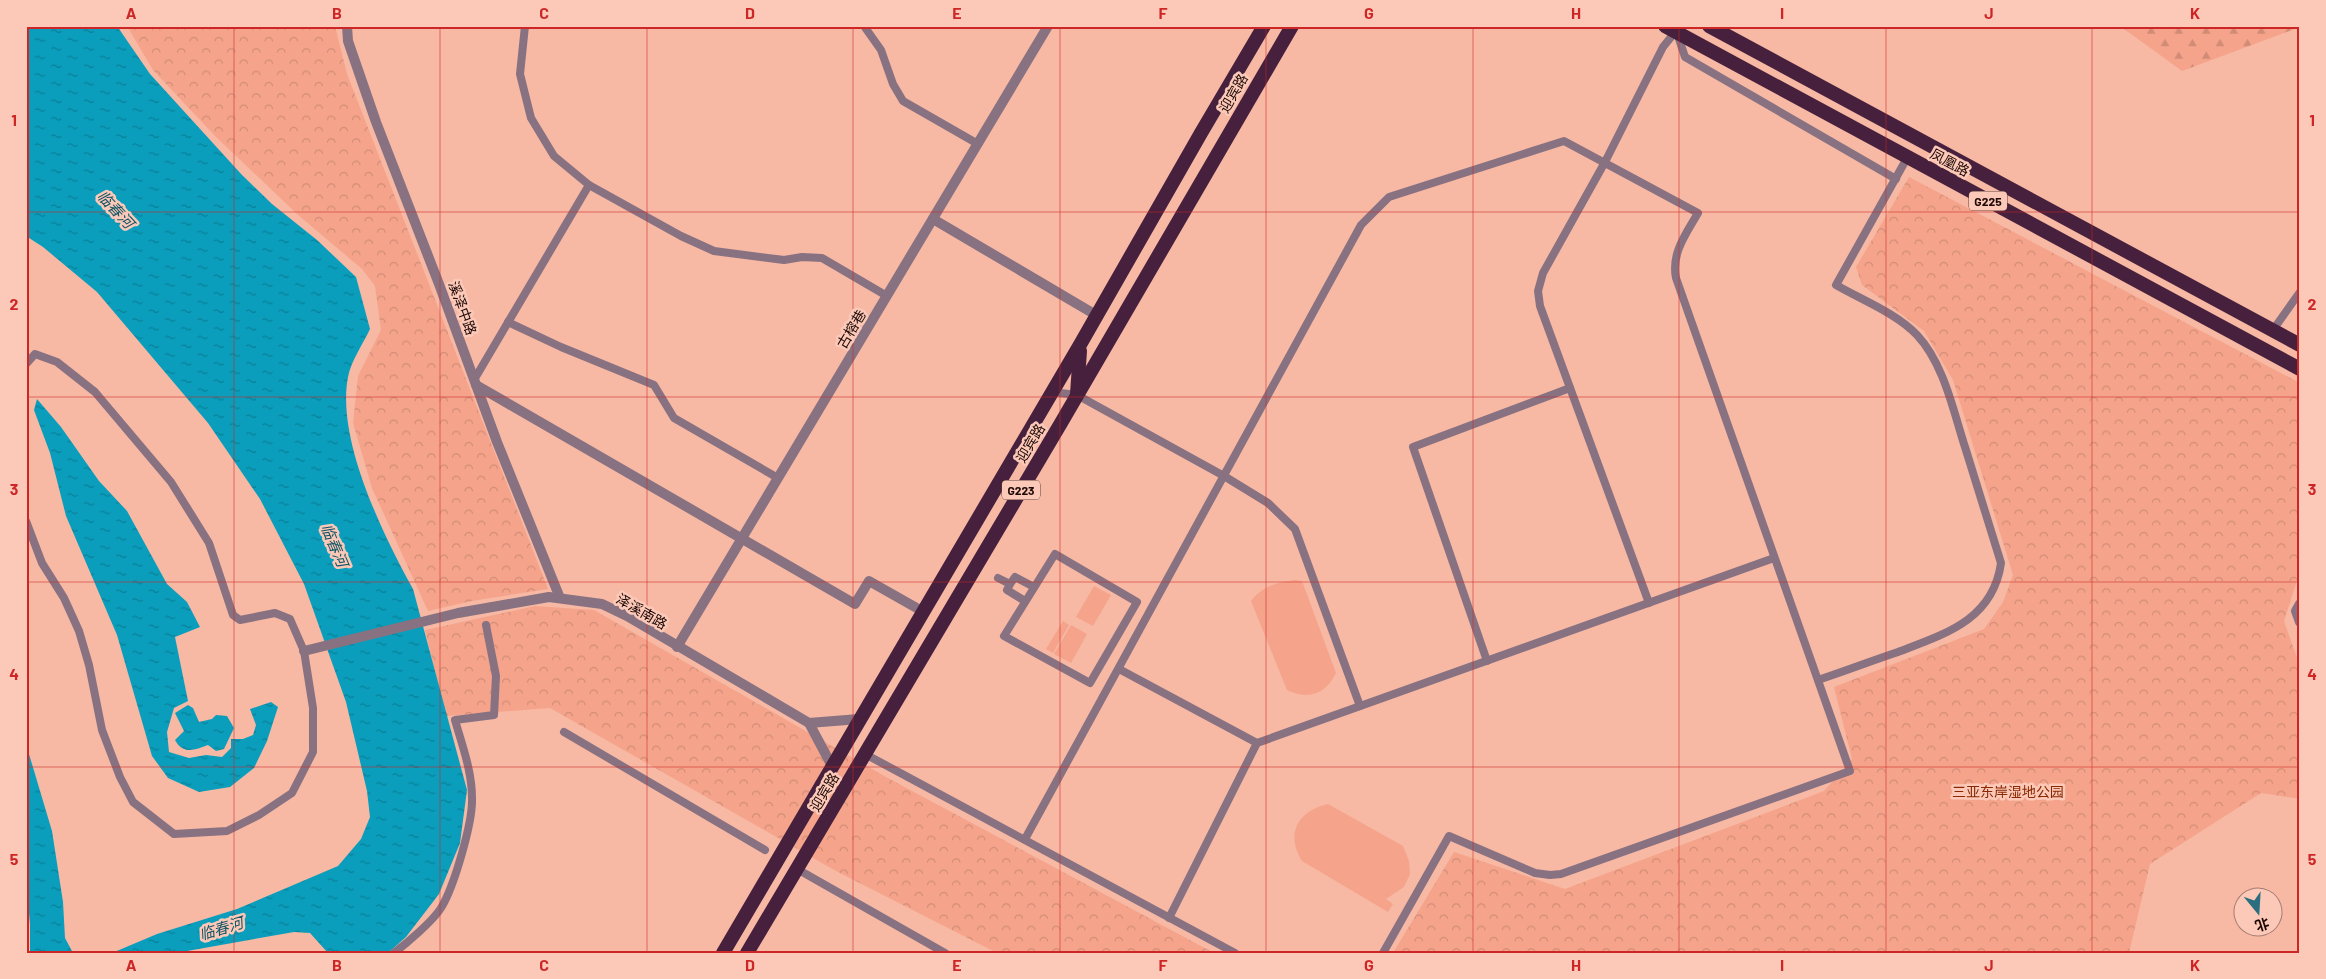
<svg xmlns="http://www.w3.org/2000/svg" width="2326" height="979" viewBox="0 0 2326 979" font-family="Barlow,'Noto Sans SC',sans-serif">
	<defs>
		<pattern id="forest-firs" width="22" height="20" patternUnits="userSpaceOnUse" patternTransform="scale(1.25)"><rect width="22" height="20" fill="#f5a48b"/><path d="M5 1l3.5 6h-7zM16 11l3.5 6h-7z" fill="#d28c76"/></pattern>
		<pattern id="park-crowns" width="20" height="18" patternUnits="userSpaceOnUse" patternTransform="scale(1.25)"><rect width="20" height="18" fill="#f5a48b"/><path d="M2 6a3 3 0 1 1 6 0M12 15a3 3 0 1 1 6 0" fill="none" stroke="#d28c76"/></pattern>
		<pattern id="water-ripples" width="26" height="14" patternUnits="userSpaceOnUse" patternTransform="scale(1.25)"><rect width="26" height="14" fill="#0a9ebc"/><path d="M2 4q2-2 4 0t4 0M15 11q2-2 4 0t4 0" fill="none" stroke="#0a7f97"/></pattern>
	</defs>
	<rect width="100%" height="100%" fill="#f7b8a4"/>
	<g fill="#f5a48b">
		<path d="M1295 580 1302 581 1336 673C1325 695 1308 700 1287 690L1251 601C1263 586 1277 582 1295 580Z"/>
		<polygon points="1094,586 1111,595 1093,626 1076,617"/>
		<polygon points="1063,621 1069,625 1053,653 1046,649"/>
		<polygon points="1071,625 1087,634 1071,663 1054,654"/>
		<path d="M1328 804 1403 846 1409 861 1410 874 1404 887 1386 899 1393 904 1388 912 1302 861C1285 833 1298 811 1328 804Z"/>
	</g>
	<polygon fill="url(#forest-firs)" points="2120,26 2300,26 2300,27 2182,71"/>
	<g fill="url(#park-crowns)">
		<polygon points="127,26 335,26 347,74 548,589 472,601 428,611 372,488 353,423 358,376 381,330 375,286 362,269 297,214 216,137 153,70"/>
		<polygon points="1909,177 2300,383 2300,571 2284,621 2300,666 2300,799 2261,793 2150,864 2129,953 1393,953 1454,852 1565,889 1824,791 1852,759 1834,687 1984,629 2003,602 2013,575 1953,380 1924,331 1862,285 1856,267"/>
		<polygon points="535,606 594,610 886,777 1214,953 997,953 836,871 550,708 446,716 425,630"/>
	</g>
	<g fill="url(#water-ripples)">
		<path d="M26 26H117L150 74 242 175 272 204 317 240 356 277 370 329C363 344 351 361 348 377 336 439 383 535 413 589L467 790 460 843 439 894 406 937 388 953H328L310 933 294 932 176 953H112L157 934 237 909 338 866 361 839 370 817 367 791 346 702 304 584 260 499 208 423 97 292 43 247 26 236Z"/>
		<polygon points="37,399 61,427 99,481 127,511 167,584 187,602 200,627 175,637 188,701 174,708 167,732 169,752 189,758 206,755 222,757 231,748 231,739 243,739 253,735 256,725 250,709 271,702 278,707 267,741 254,768 230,787 199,792 168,778 152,756 117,635 66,516 50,453 34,410"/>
		<path d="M188 705 193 708 199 722 212 719 216 715 227 716 234 728 224 749 216 751 208 745C195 750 183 755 175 740L184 731 175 713Z"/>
		<polygon points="26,744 52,831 63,902 65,938 73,953 30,953 30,924 26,881"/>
	</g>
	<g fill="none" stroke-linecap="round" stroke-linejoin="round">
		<g stroke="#887281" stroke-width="8">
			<polyline points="525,26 520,74 531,118 554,156 589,185 681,236 714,251 784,260 802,257 822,258 887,296"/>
			<polyline points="864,26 881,50 893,84 903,101 978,144"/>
			<polyline points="1677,33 1685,57 1896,179"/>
			<polyline points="508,322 561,347 654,385 674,418 778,478"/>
			<polyline points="2273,330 2300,292"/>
			<polyline points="26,364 35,354 57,362 95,392 171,482 209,543 233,615 240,620 275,613 290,619 304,651 313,708 313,752 292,793 259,815 227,831 174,834 133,802 120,777 102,730 89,665 79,631 64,598 42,563 26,521"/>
			<polyline points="474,380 589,185"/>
			<polyline points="1052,392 1077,395 1224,476 1268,503 1295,529 1360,706"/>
			<polygon points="1055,554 1137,602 1090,683 1004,636"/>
			<polyline points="998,578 1010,584 1007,590 1025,601"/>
			<polyline points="1010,584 1015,577 1034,587"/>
			<polyline points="1649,603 1540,306 1538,291 1543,273 1605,162 1663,47 1680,26"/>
			<polyline points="1487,661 1413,447 1570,388"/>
			<polyline points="1119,669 1257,743"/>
			<path d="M1818 680C1845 671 1871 661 1898 652 1945 634 1993 620 2001 563 1989 524 1977 485 1965 447 1953 410 1944 364 1917 335 1896 313 1862 300 1836 285L1907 158"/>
			<polyline points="564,732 765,850"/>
			<polyline points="865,754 1235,953"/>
			<path d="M1025 839 1361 225 1389 197 1564 141 1698 213C1686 234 1671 253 1676 278L1850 771 1561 874 1550 875 1535 873 1449 836 1383 953"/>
			<polyline points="797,869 945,953"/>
			<polyline points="1169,918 1257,743 1774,558"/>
			<path d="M394 953C407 943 433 921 441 908 454 887 473 822 472 798 472 771 462 745 455 720L494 715 496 676 486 625"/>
		</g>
		<g stroke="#887281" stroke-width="10">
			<polyline points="347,26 348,41 376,122 439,284 497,442 560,598"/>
			<polyline points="933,219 1096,315"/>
			<polyline points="476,385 855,604 869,581 922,611"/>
			<polyline points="2300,604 2296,611 2300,622"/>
			<polyline points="677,647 1048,26"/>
			<polyline points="304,651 458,613 549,597 602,604 627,616 809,723"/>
			<polyline points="832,766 809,723 859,719"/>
		</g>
		<g stroke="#46203c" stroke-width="14">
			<polyline points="1665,26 2300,369"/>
			<polyline points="1709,26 2300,345"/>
			<polyline points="1077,394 1080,351"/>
			<polyline points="723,953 1081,343 1201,133 1264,26"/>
			<polyline points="747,953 1061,423 1292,26"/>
		</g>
	</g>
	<path fill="none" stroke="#cd2626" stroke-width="1" stroke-opacity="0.55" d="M234 26V953M440 26V953M647 26V953M853 26V953M1060 26V953M1266 26V953M1473 26V953M1679 26V953M1886 26V953M2092 26V953M26 212H2300M26 397H2300M26 582H2300M26 767H2300"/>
	<g text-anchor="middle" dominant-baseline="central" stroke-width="5" stroke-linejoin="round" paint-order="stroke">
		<g fill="#fcc9b9" stroke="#60423a" stroke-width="1">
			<rect x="1969" y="191.5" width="38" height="19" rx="4"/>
			<rect x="1002" y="480.5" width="38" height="19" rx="4"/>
		</g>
		<g font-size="12" font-weight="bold" fill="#1d0804">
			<text x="1988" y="201">G225</text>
			<text x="1021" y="490">G223</text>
		</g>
		<g font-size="14" fill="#1d0804" stroke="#fcc9b9">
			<text transform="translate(1233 93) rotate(-60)">迎宾路</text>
			<text transform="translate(1950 162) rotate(28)">凤凰路</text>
			<text transform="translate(463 308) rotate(70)">溪泽中路</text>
			<text transform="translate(851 329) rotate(-59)">古榕巷</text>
			<text transform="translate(1030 443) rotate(-59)">迎宾路</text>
			<text transform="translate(642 611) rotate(30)">泽溪南路</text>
			<text transform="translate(824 792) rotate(-59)">迎宾路</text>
		</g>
		<g font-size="14" fill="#892801" stroke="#fcc9b9">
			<text x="2008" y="791">三亚东岸湿地公园</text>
		</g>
		<g font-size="15" font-style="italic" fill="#105565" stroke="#fcc9b9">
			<text transform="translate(116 209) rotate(47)">临春河</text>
			<text transform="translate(335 545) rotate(67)">临春河</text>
			<text transform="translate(221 928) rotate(-17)">临春河</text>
		</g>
	</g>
	<rect width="2326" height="979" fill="none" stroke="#fcc9b9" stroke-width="55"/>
	<g transform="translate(2258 912) rotate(162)"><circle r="24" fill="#fcc9b9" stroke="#a37c71"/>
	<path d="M0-4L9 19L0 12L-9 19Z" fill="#2b6e7f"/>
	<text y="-8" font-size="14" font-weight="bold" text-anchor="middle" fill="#1d0804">北</text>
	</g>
	<rect x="28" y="28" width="2270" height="924" fill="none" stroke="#cd2626" stroke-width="2"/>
	<g font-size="16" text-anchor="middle" font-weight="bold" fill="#cd2626">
		<text x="131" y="19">A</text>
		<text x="337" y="19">B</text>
		<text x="544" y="19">C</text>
		<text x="750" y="19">D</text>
		<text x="957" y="19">E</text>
		<text x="1163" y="19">F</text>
		<text x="1369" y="19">G</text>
		<text x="1576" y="19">H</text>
		<text x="1782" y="19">I</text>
		<text x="1989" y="19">J</text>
		<text x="2195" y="19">K</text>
		<text x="14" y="126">1</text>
		<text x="2312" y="126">1</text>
		<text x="14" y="310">2</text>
		<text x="2312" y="310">2</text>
		<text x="14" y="495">3</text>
		<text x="2312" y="495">3</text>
		<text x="14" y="680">4</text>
		<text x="2312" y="680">4</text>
		<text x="14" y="865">5</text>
		<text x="2312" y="865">5</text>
		<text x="131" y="971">A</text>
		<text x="337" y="971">B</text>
		<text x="544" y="971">C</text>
		<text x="750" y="971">D</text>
		<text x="957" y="971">E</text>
		<text x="1163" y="971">F</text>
		<text x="1369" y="971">G</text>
		<text x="1576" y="971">H</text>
		<text x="1782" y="971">I</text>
		<text x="1989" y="971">J</text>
		<text x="2195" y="971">K</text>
	</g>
</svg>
